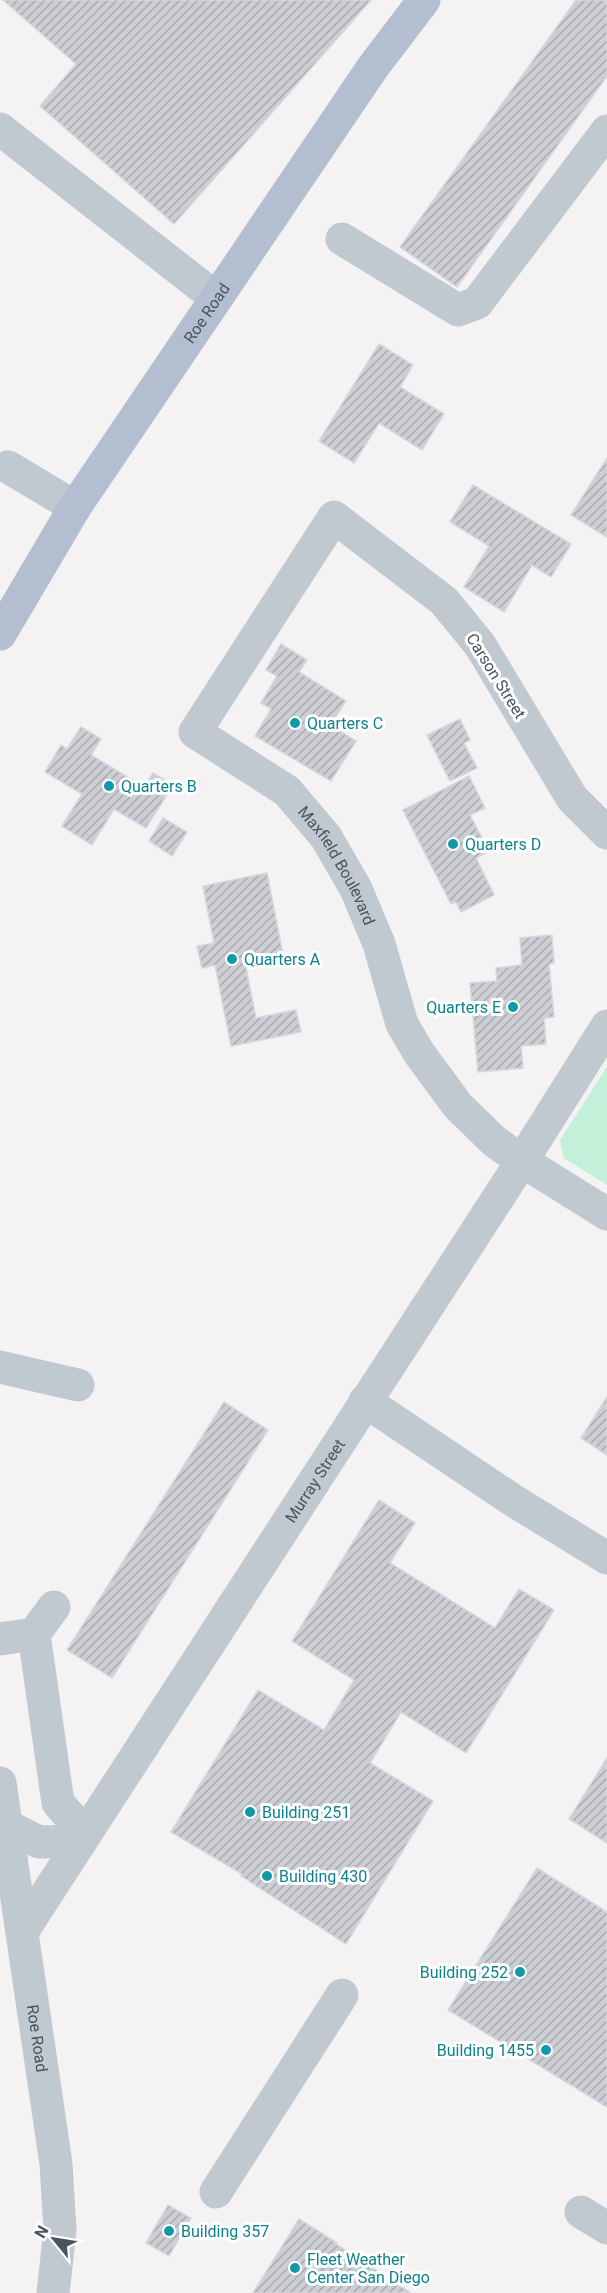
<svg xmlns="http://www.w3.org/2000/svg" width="607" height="2293" viewBox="0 0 607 2293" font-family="Roboto,sans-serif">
	<defs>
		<pattern id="building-hatch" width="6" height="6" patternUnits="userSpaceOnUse" patternTransform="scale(1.5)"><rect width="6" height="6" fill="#ccced4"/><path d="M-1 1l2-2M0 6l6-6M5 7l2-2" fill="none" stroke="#a8aaaf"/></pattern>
	</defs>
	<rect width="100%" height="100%" fill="#f4f2f2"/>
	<polygon fill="#c3f0d9" points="607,1067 607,1185 564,1158 560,1140"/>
	<g fill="url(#building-hatch)" stroke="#d6d7dd" stroke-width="1.5">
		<polygon points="3,0 371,0 174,224 40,106 76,64"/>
		<polygon points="576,0 607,0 607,76 457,287 400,247"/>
		<polygon points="379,344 413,365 400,387 444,414 422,450 379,423 354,463 319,441"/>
		<polygon points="607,458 607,537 571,515"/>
		<polygon points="473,485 571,544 551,577 532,565 504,612 464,587 489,546 450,522"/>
		<polygon points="281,644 307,660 299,672 346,701 330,725 356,741 331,781 255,736 271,709 261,703 277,676 266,670"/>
		<polygon points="460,719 470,740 464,743 477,768 450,781 427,735"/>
		<polygon points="81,727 101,739 91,755 144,787 153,773 173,785 146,828 114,809 92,845 62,826 82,794 45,772 61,745 67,749"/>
		<polygon points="469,776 485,808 470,815 489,851 476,858 494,895 461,912 456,902 451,904 403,810"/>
		<polygon points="163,818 187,832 172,856 149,841"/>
		<polygon points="267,873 283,955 245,963 256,1018 296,1010 301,1032 231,1046 215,965 202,968 197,946 214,943 203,886"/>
		<polygon points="552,935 554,963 549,964 554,1017 544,1018 546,1044 521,1046 523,1068 478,1072 470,983 497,981 496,968 522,965 520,938"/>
		<polygon points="607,1397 607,1455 581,1438"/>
		<polygon points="224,1402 268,1430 112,1678 67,1650"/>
		<polygon points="379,1500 415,1523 390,1563 495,1628 519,1589 554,1610 466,1753 401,1712 370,1763 433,1801 346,1944 241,1876 242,1874 171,1832 258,1690 324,1730 354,1680 292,1641"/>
		<polygon points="607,1758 607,1843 569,1819"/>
		<polygon points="537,1868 607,1912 607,2107 448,2010"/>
		<polygon points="168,2205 191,2218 169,2256 146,2243"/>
		<polygon points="299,2219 337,2243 336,2244 411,2293 253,2293"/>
	</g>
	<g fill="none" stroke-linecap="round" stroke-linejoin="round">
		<g stroke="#c0c8d0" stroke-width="33">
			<polyline points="0,129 216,298"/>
			<polyline points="342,239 458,310 477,303 607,131"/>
			<polyline points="8,467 75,507"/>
			<path id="s1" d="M607 833 572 798 480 645 444 601 334 517 195 732 287 791 326 837 356 889 379 944 402 1024 419 1053 458 1106 494 1141 522 1161 607 1214"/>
			<polyline points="0,1367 78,1385"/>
			<polyline points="365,1401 514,1501 607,1558"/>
			<polyline points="54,1607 34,1634 58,1803 85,1833"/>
			<polyline points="0,1639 34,1634"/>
			<path id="s2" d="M0 1783 56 2164 60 2230 53 2293"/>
			<polyline points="7,1826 39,1842 80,1841"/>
			<path id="s3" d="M22 1932 522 1161 607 1026"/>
			<polyline points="216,2192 342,1995"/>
			<polyline points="581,2212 607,2228"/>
		</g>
		<path stroke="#b3bed0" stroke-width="33" id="s4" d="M0 634 75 507 373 67 424 0"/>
	</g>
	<g fill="#0f9aa8" stroke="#fff" stroke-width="2">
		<circle cx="295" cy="723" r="6"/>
		<circle cx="109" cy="786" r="6"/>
		<circle cx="453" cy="844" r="6"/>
		<circle cx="232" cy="959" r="6"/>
		<circle cx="513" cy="1007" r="6"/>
		<circle cx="250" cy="1812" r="6"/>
		<circle cx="267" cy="1876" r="6"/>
		<circle cx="520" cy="1972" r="6"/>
		<circle cx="546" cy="2050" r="6"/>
		<circle cx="169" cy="2231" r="6"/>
		<circle cx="295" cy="2268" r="6"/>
	</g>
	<g text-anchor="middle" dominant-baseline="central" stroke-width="6" stroke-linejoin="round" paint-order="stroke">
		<g font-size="16" fill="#4a535f" stroke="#fff">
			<text stroke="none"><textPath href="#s4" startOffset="382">Roe Road</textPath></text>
			<text transform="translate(496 676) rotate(58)">Carson Street</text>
			<text stroke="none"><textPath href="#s1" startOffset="879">Maxfield Boulevard</textPath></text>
			<text stroke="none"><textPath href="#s3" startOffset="538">Murray Street</textPath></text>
			<text stroke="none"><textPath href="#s2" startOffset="258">Roe Road</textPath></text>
		</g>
		<g font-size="16" fill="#0d838f" stroke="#fff" text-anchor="start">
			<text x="307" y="723">Quarters C</text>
			<text x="121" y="786">Quarters B</text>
			<text x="465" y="844">Quarters D</text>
			<text x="244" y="959">Quarters A</text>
			<text x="501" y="1007" text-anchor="end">Quarters E</text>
			<text x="262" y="1812">Building 251</text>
			<text x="279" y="1876">Building 430</text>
			<text x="508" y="1972" text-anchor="end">Building 252</text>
			<text x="534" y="2050" text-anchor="end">Building 1455</text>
			<text x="181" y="2231">Building 357</text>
			<text x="307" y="2259">Fleet Weather<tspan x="307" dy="18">Center San Diego</tspan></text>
		</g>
	</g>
	<g transform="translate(54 2239) rotate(300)" stroke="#ffffff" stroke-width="4.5" paint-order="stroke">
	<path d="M0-4.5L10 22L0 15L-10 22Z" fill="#4a535f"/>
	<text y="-9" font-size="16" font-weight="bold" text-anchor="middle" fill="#4a535f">N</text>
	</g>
</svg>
